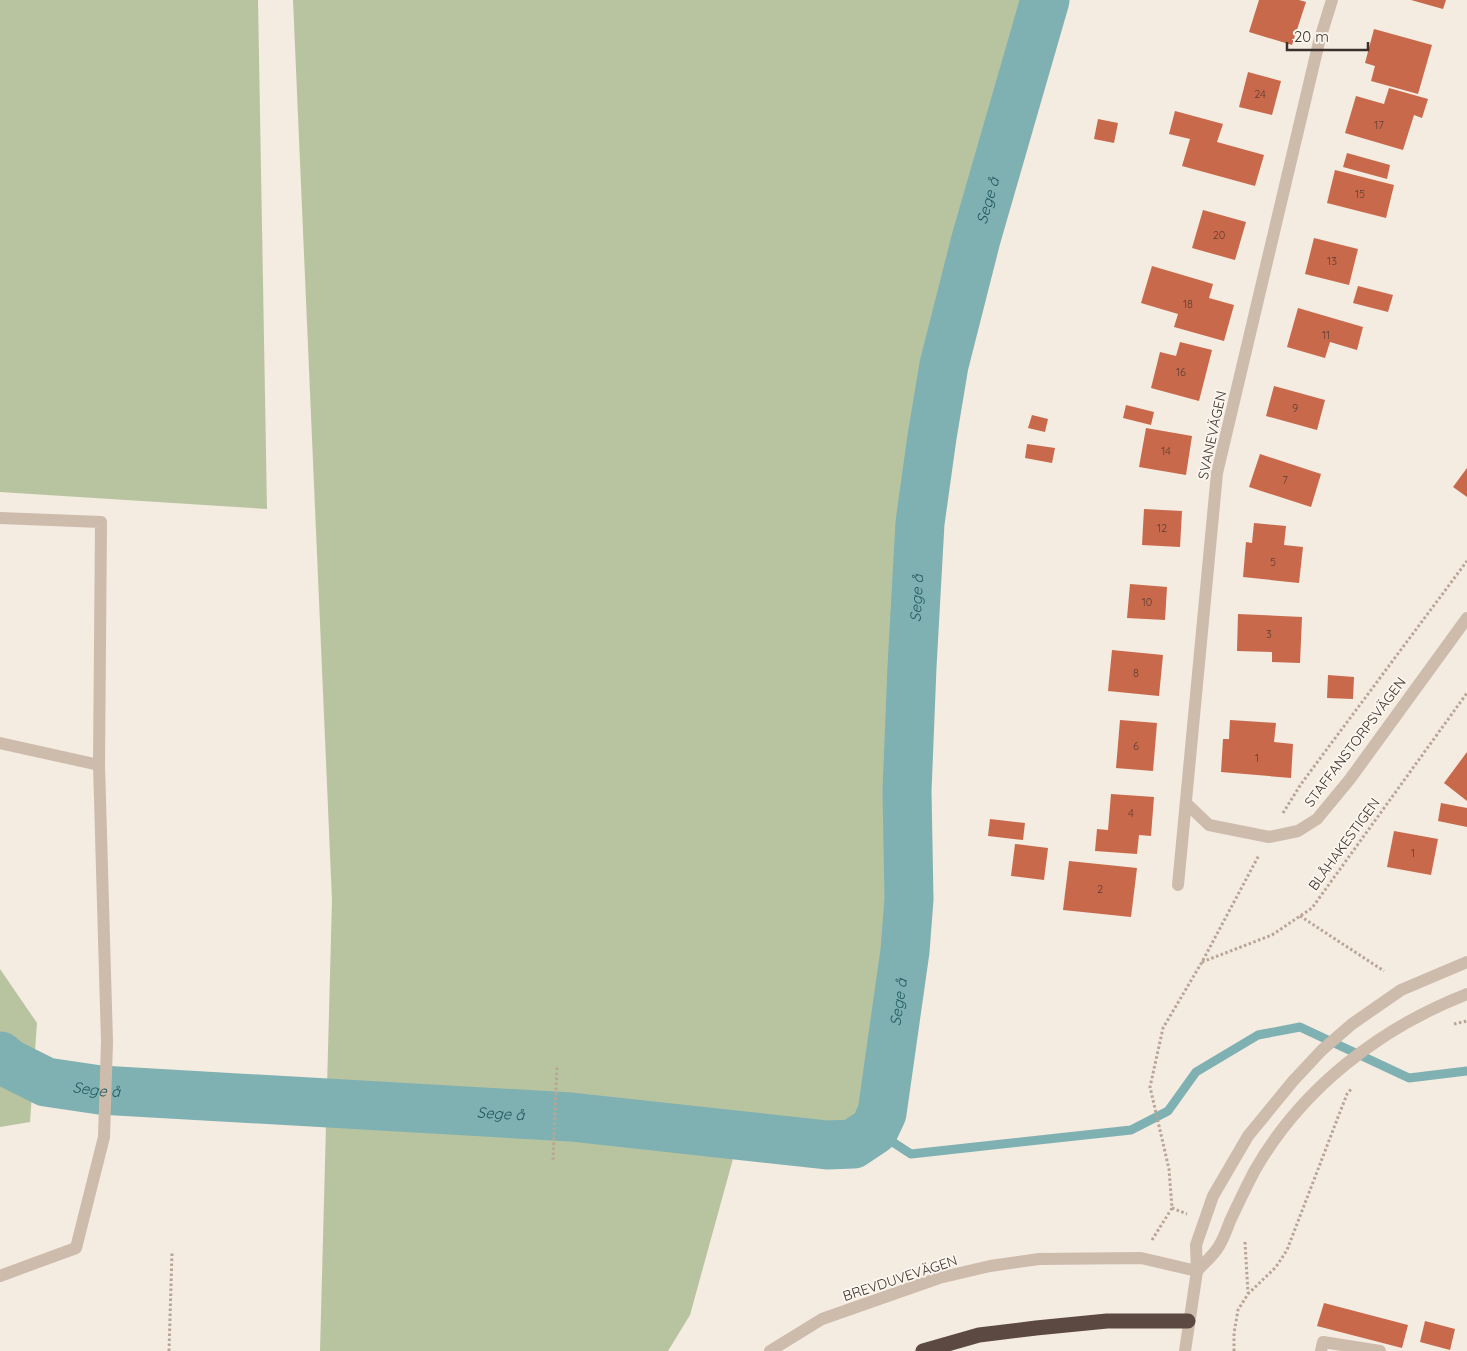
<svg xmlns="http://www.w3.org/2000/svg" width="1467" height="1351" viewBox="0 0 1467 1351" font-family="Quicksand,sans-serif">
	<rect width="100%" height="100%" fill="#f4ebe1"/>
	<g fill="#b8c4a0">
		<polygon points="0,0 258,0 267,509 0,492"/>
		<polygon points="293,0 1045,0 976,239 944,365 932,437 920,523 912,667 907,791 909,899 905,951 882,1113 874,1130 853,1144 827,1145 739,1137 690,1315 668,1351 320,1351 332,900"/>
		<polygon points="0,969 37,1023 30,1122 0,1127"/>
	</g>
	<g fill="#7fb0b2">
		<path d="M377 1085 431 1086 483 1095 545 1094 549 1104C509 1110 470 1100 431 1097 400 1094 369 1097 339 1098L343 1086Z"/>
		<polygon points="566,1104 718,1123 745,1120 748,1124 726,1130 567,1112"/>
	</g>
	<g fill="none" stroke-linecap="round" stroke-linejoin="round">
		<polyline stroke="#7fb0b2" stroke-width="9" points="874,1130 911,1154 1131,1130 1168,1111 1196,1072 1258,1035 1300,1027 1409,1078 1467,1071"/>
		<path stroke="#7fb0b2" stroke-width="49" id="s1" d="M0 1056 8 1063 46 1082 100 1090 571 1117 827 1145 853 1144 874 1130 882 1113 905 951 909 899 907 791 912 667 920 523 932 437 944 365 976 239 1045 0"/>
	</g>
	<g fill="#c8694b">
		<polygon points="1259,0 1299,0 1306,2 1292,45 1249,32"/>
		<polygon points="1411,0 1446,0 1443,9"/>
		<polygon points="1374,29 1432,45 1418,94 1371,81 1375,66 1365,63"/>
		<polygon points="1248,72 1281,81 1272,115 1239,107"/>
		<polygon points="1389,88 1428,99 1422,118 1414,115 1403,150 1345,133 1356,96 1384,104"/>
		<polygon points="1175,111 1223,124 1217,142 1264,155 1255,186 1182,166 1190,139 1169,134"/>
		<polygon points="1098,119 1118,123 1114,143 1094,139"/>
		<polygon points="1347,153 1390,165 1387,179 1343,167"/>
		<polygon points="1335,170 1394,185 1386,218 1327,203"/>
		<polygon points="1203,210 1246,222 1235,260 1192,248"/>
		<polygon points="1314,238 1358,249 1349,285 1305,274"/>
		<polygon points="1152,266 1213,284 1209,298 1234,305 1224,341 1174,327 1178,314 1141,303"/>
		<polygon points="1358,286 1393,295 1388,312 1353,303"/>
		<polygon points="1298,308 1363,327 1357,350 1330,342 1325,358 1287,347"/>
		<polygon points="1180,342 1212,350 1199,401 1151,388 1160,352 1176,356"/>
		<polygon points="1274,386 1325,400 1317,430 1266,416"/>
		<polygon points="1126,405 1154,412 1151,425 1123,418"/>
		<polygon points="1032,415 1048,419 1045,432 1028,428"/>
		<polygon points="1146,428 1192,436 1186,475 1139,467"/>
		<polygon points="1027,444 1055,448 1052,463 1025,458"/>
		<polygon points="1260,454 1321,474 1311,507 1249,487"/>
		<polygon points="1467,468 1467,497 1453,487"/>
		<polygon points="1144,509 1182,511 1180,547 1142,545"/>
		<polygon points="1254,523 1286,526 1284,545 1303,547 1299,583 1243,577 1246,542 1252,543"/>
		<polygon points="1130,584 1167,587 1165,620 1127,618"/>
		<polygon points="1238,614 1302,617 1300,663 1272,662 1272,652 1237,651"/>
		<polygon points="1112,650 1163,655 1159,696 1108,691"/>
		<polygon points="1328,675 1354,677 1353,699 1327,698"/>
		<polygon points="1120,720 1157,723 1153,771 1116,768"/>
		<polygon points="1230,720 1276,723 1274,742 1293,744 1291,778 1221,772 1223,739 1229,739"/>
		<polygon points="1467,752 1467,801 1444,783"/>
		<polygon points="1111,794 1154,797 1151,836 1139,835 1137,854 1095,851 1097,829 1108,830"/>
		<polygon points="1441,803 1467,808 1467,827 1438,821"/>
		<polygon points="990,819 1025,823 1023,840 988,836"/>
		<polygon points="1394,831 1438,839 1431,875 1387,867"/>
		<polygon points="1015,844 1048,848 1044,880 1011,876"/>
		<polygon points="1069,861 1137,868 1131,917 1063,910"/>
		<polygon points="1324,1303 1408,1325 1402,1348 1317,1326"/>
		<polygon points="1425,1321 1455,1329 1450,1350 1420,1342"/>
	</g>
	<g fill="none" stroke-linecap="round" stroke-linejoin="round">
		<g stroke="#b9a596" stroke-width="3" stroke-dasharray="2.5 2.5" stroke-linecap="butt">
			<polyline points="1283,813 1301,784 1467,561"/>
			<polyline points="1300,916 1384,971"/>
			<polyline points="1202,962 1272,935 1312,908 1467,693"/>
			<polyline points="1454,1024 1467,1021"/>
			<polyline points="553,1160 557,1065"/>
			<polyline points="1172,1208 1187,1214"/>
			<polyline points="1152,1240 1172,1208 1169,1169 1150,1087 1163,1028 1202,962 1259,855"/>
			<polyline points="1245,1242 1248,1293"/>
			<polyline points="169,1351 172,1253"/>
			<polyline points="1234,1351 1234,1333 1238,1310 1248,1294 1276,1267 1287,1250 1340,1112 1347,1094 1352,1088"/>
		</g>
		<g stroke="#cdbbac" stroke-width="12">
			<polyline points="0,518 101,522 99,765 107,1042 104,1137 76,1248 0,1276"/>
			<polyline points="0,743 99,765"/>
			<polyline points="1187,804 1209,825 1269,837 1298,831 1317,819 1350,779 1467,618"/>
			<polyline points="1178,885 1217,473 1319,42 1332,0"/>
			<path d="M1197 1271C1204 1263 1214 1255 1219 1246 1224 1238 1227 1229 1230 1221 1238 1204 1246 1187 1255 1170 1302 1088 1380 1028 1467 994"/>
			<polyline points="770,1351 822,1319 939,1278 990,1266 1039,1259 1141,1258 1197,1271"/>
			<polyline points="1185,1351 1197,1271 1196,1245 1213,1196 1248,1136 1293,1081 1322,1050 1352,1024 1401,990 1467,962"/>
			<polyline points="1321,1351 1323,1342 1380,1351"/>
		</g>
		<polyline stroke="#5c4a42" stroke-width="15" points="923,1351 979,1335 1036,1328 1107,1321 1188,1321"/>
	</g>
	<g text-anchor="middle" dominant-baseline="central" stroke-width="4" stroke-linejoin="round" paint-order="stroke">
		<g font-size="11" fill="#5e3e33">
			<text x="1260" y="94">24</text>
			<text x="1379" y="125">17</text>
			<text x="1360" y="194">15</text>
			<text x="1219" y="235">20</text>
			<text x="1332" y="261">13</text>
			<text x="1188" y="304">18</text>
			<text x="1326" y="335">11</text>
			<text x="1181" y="372">16</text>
			<text x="1295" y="408">9</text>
			<text x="1166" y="451">14</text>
			<text x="1285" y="480">7</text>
			<text x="1162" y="528">12</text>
			<text x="1273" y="562">5</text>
			<text x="1147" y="602">10</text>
			<text x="1269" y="634">3</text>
			<text x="1136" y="673">8</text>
			<text x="1136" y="746">6</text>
			<text x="1257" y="758">1</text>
			<text x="1131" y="813">4</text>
			<text x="1413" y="853">1</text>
			<text x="1100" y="889">2</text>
		</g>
		<g font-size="14" fill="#3b302b" stroke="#fbf5ee">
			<text transform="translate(1212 435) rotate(-78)">SVANEVÄGEN</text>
			<text transform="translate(1355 742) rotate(-53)">STAFFANSTORPSVÄGEN</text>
			<text transform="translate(1344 844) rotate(-54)">BLÅHAKESTIGEN</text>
			<text transform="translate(900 1278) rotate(-18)">BREVDUVEVÄGEN</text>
		</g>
		<g font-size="15" font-style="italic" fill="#1f5a5e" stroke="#fbf5ee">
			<text stroke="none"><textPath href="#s1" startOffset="1829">Sege å</textPath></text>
			<text stroke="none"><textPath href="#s1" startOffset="1424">Sege å</textPath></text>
			<text stroke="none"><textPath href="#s1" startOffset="1019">Sege å</textPath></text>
			<text stroke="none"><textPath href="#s1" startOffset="104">Sege å</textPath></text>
			<text stroke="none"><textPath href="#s1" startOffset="509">Sege å</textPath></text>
		</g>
	</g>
	<path d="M1287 42v8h81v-8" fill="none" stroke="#3b302b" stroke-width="2.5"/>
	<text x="1294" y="42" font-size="15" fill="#3b302b" stroke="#fbf5ee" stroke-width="4" paint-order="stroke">20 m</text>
</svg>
